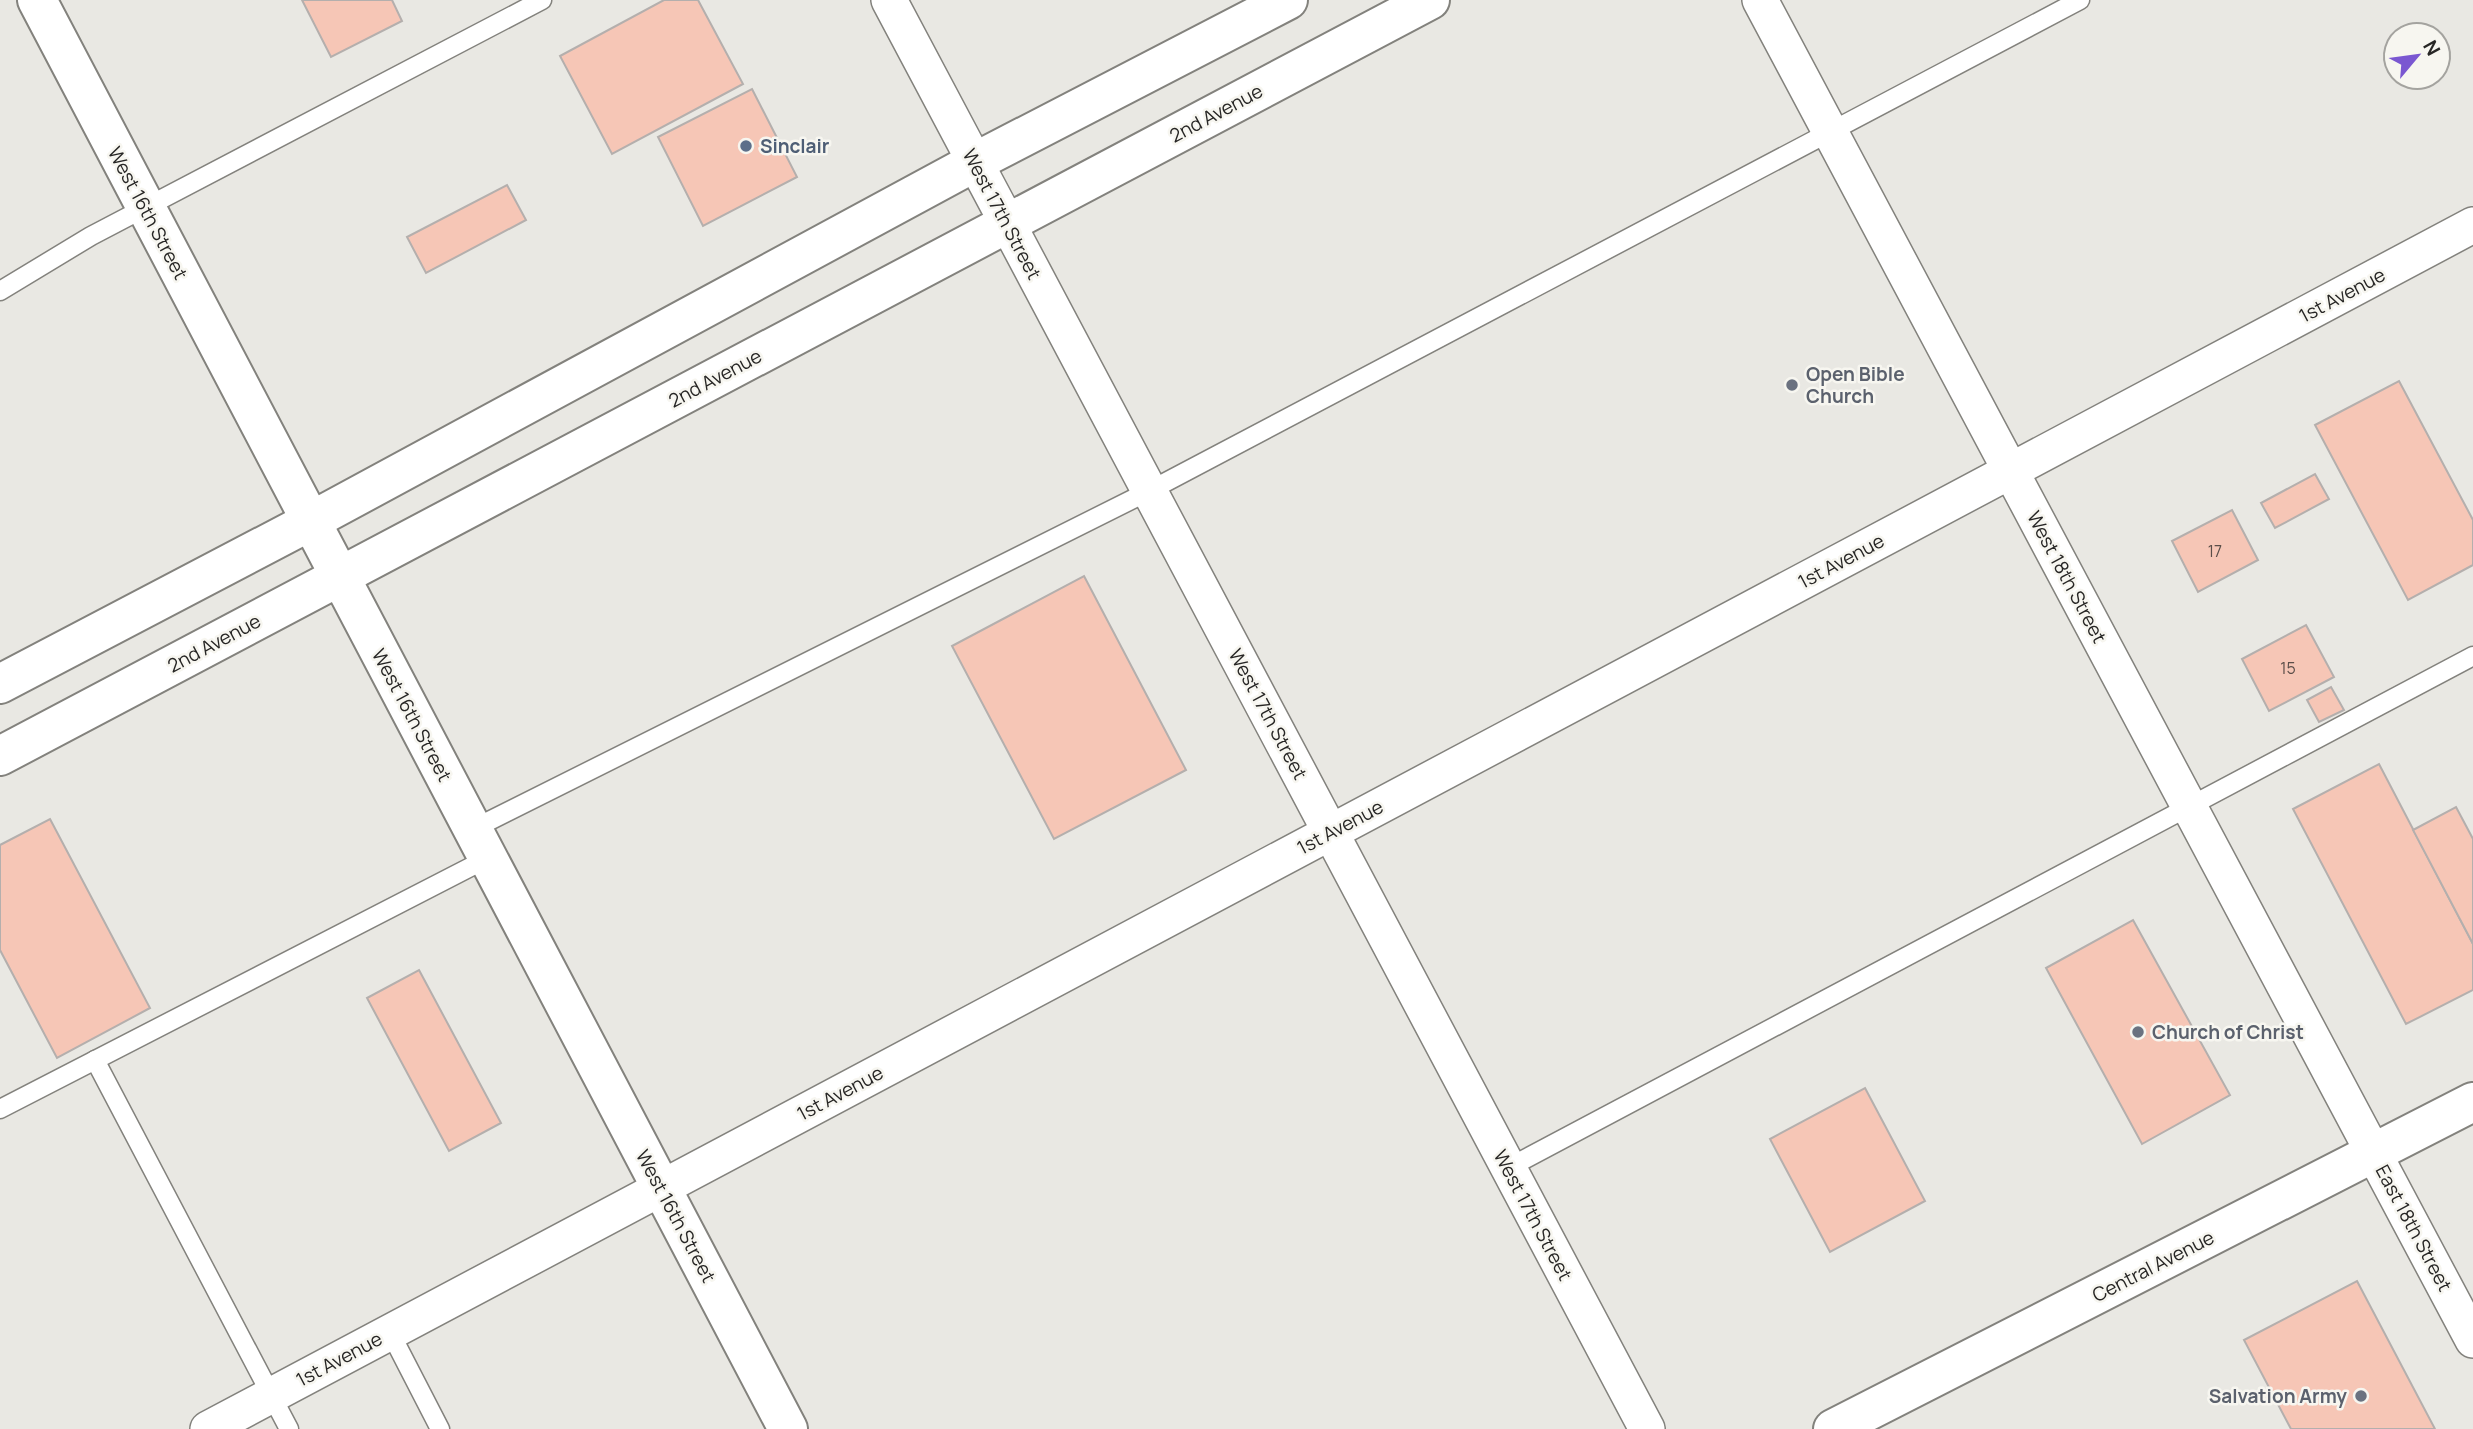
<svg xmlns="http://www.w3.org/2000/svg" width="2473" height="1429" viewBox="0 0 2473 1429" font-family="Manrope,sans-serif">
	<rect width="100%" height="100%" fill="#e9e8e3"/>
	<g fill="#f6c6b6" stroke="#b4afad" stroke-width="2">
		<polygon points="302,0 392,0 402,21 331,57"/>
		<polygon points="664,0 698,0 743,84 612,154 560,56"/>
		<polygon points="752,89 797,177 703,226 658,137"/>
		<polygon points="507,185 526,220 426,273 407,237"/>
		<polygon points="2399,381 2473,520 2473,565 2408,600 2315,425"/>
		<polygon points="2315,474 2329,499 2275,528 2261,503"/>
		<polygon points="2232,510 2258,560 2198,592 2172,541"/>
		<polygon points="1084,576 1186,770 1054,839 952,646"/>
		<polygon points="2306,625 2334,677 2269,711 2242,659"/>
		<polygon points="2331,687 2344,710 2319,722 2307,700"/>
		<polygon points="2379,764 2473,944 2473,990 2406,1024 2293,809"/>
		<polygon points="2456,807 2473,839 2473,944 2413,830"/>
		<polygon points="50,819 150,1008 57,1058 0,950 0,845"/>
		<polygon points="2133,920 2230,1095 2142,1144 2046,968"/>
		<polygon points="419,970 501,1123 449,1151 367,998"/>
		<polygon points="1865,1088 1925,1201 1830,1252 1770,1139"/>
		<polygon points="2357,1281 2435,1429 2291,1429 2244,1340"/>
	</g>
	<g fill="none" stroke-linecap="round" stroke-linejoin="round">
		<g stroke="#83827d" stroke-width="21">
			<g id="service">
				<polyline points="0,291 91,236 542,0"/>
				<polyline points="473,829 1149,491 2080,0"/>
				<polyline points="95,1060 289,1429"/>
				<polyline points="0,1109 488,858"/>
				<polyline points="1508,1168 2473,656"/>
				<polyline points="390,1332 440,1429"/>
			</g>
		</g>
		<g stroke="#83827d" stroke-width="38">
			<g id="minor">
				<polyline points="889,0 1647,1429"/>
				<polyline points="1760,0 2473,1340"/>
				<polyline points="208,1429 2473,225"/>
			</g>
		</g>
		<g stroke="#83827d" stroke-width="42">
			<g id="tertiary">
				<polyline points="37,0 788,1429"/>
				<polyline points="1833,1429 2473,1102"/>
			</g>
		</g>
		<g stroke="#83827d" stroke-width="42">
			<g id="secondary">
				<polyline points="0,684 311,521 975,162 1288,0"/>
				<polyline points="0,756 1430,0"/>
			</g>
		</g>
		<use href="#service" stroke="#fff" stroke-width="18"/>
		<use href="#minor" stroke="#fff" stroke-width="35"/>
		<use href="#tertiary" stroke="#fff" stroke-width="38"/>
		<use href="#secondary" stroke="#fff" stroke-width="38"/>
	</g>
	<circle fill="#5c6f8a" stroke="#f7f6f0" stroke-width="2.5" cx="746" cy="146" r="7"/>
	<g fill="#6b7280" stroke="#f7f6f0" stroke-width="2.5">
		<circle cx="1792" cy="385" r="7"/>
		<circle cx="2138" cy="1032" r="7"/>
		<circle cx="2361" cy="1396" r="7"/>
	</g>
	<g text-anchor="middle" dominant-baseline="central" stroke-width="5" stroke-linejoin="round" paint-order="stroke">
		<g font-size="16" fill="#5b4e49">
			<text x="2215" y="551">17</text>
			<text x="2288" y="668">15</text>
		</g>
		<g font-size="19" fill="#272625" stroke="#f7f6f0">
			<text transform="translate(1216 113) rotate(-28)">2nd Avenue</text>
			<text transform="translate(148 213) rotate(62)">West 16th Street</text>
			<text transform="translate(1002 214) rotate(62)">West 17th Street</text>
			<text transform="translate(2342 295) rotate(-28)">1st Avenue</text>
			<text transform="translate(715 378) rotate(-28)">2nd Avenue</text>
			<text transform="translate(1841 561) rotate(-28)">1st Avenue</text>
			<text transform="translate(2067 577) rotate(62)">West 18th Street</text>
			<text transform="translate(214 643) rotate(-28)">2nd Avenue</text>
			<text transform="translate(1268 714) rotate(62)">West 17th Street</text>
			<text transform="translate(412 715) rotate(62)">West 16th Street</text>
			<text transform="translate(1340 827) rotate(-28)">1st Avenue</text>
			<text transform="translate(840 1093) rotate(-28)">1st Avenue</text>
			<text transform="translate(1533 1215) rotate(62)">West 17th Street</text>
			<text transform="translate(676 1216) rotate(62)">West 16th Street</text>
			<text transform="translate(2414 1228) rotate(62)">East 18th Street</text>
			<text transform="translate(2153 1266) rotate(-27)">Central Avenue</text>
			<text transform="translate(339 1359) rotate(-28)">1st Avenue</text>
		</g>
		<g font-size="19" font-weight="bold" fill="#4e5e75" stroke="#f7f6f0" text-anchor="start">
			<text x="760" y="146">Sinclair</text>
		</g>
		<g font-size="19" font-weight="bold" fill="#5b616d" stroke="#f7f6f0" text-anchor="start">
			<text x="1806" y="374">Open Bible<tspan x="1806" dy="22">Church</tspan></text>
			<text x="2152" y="1032">Church of Christ</text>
			<text x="2347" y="1396" text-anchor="end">Salvation Army</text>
		</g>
	</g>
	<g transform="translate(2417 56) rotate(61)"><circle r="33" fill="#f7f6f0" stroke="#a4a39f" stroke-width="2"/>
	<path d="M0-5L12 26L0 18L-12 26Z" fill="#7a57d1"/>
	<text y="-10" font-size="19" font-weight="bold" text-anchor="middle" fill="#272625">N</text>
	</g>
</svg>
